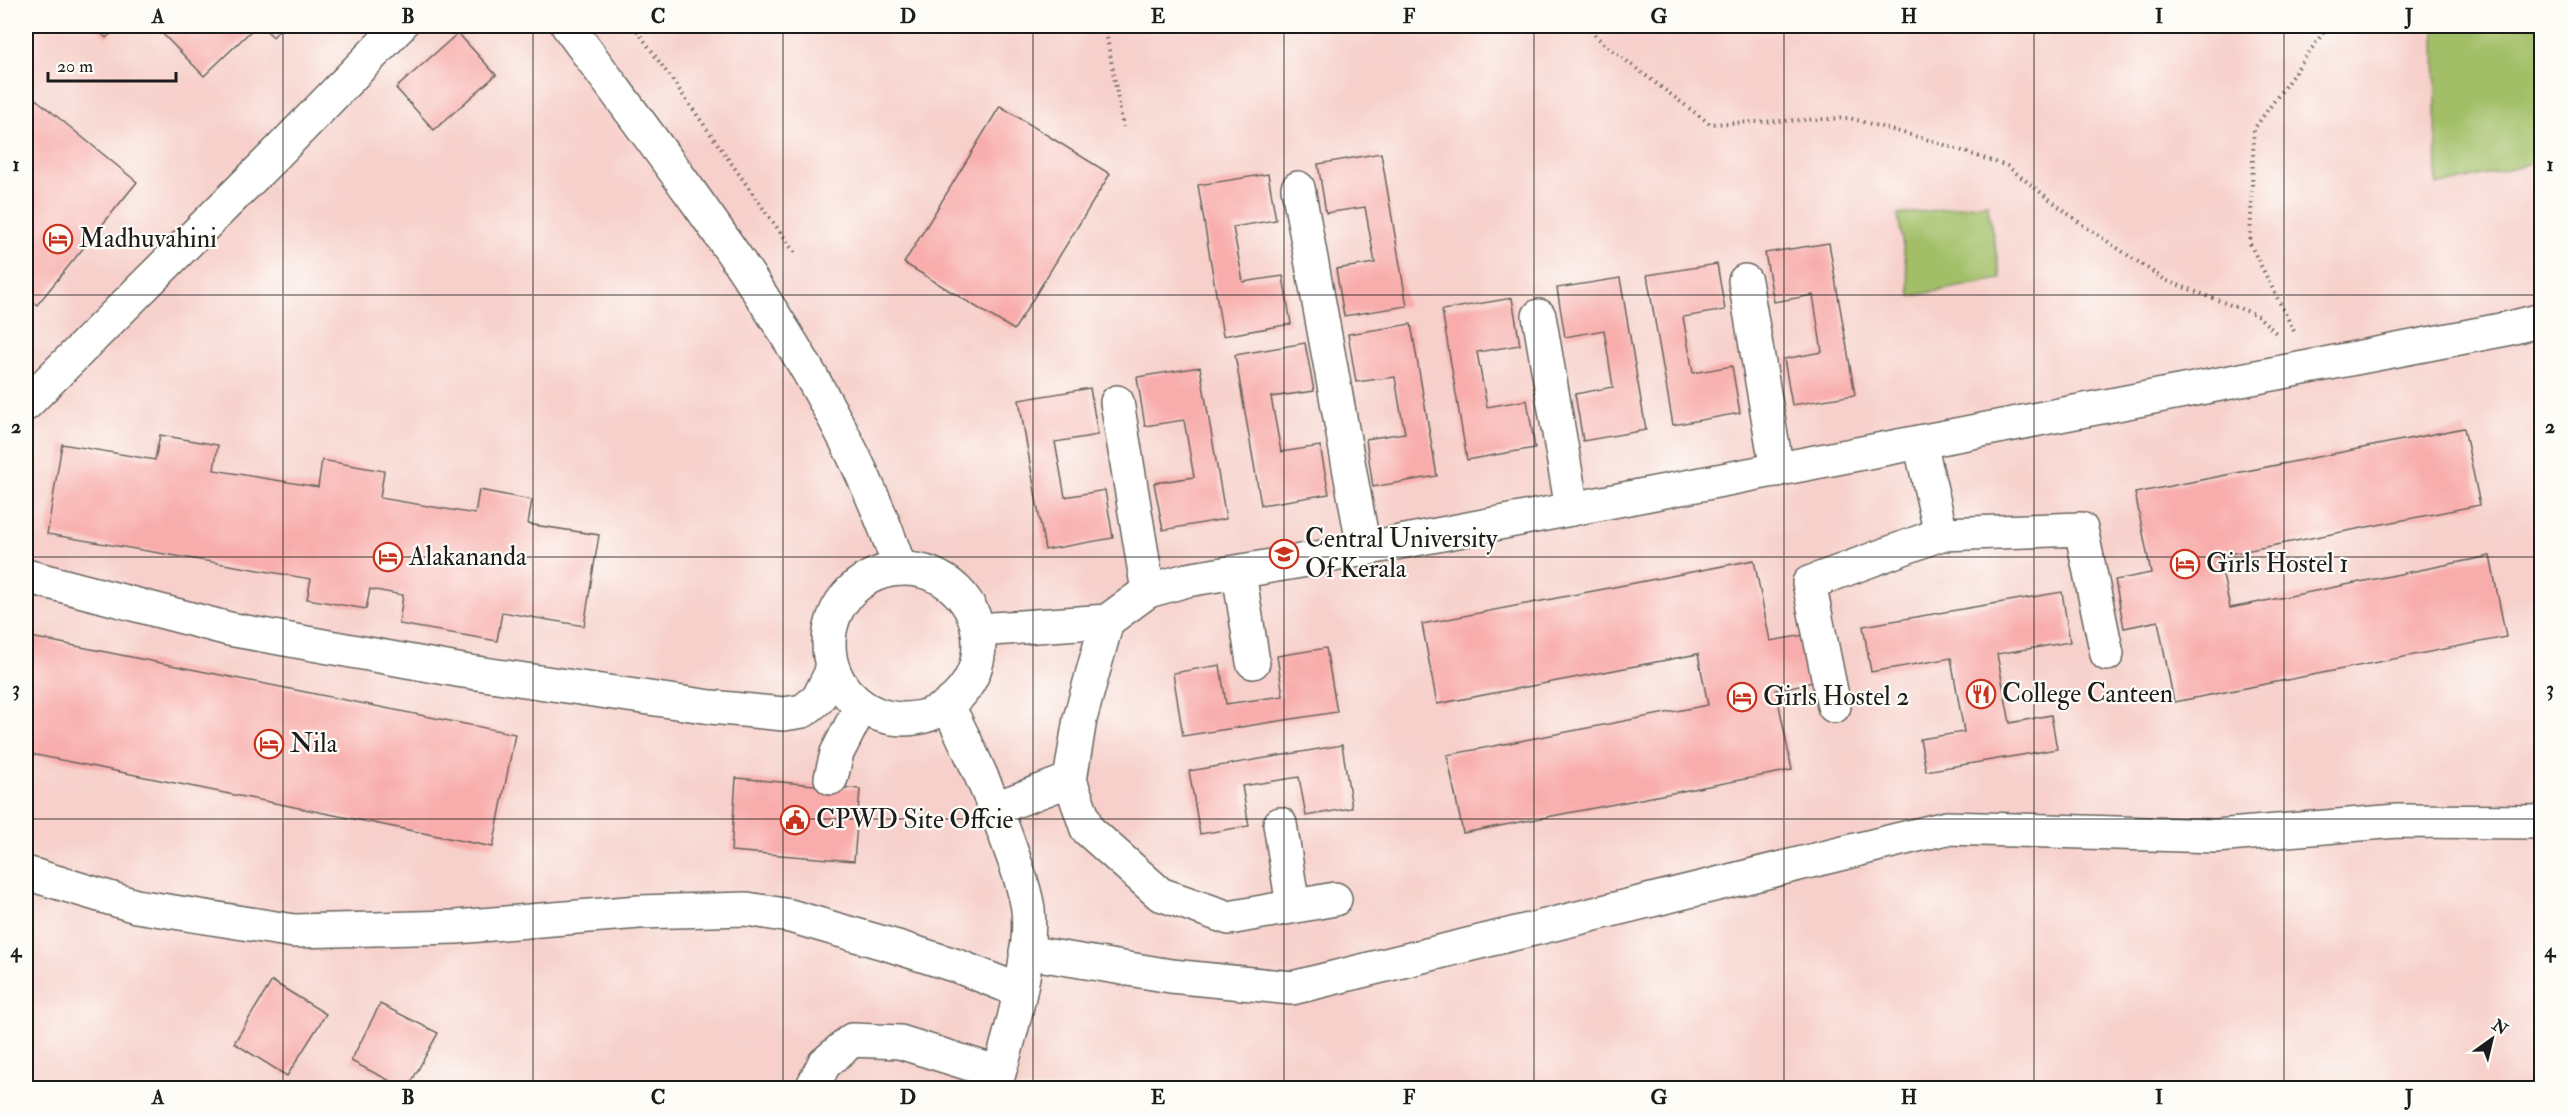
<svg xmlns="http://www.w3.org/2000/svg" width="2567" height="1114" viewBox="0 0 2567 1114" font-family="'IM FELL Double Pica',serif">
	<rect width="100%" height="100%" fill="#fdfcf7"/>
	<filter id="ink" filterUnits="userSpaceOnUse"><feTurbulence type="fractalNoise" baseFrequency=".0167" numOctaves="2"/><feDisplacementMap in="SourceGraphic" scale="12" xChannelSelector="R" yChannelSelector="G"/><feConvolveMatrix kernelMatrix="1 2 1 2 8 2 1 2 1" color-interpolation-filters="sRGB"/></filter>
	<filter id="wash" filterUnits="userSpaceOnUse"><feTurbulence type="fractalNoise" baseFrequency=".008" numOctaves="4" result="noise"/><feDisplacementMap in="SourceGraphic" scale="24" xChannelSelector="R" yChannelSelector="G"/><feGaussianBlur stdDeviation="1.35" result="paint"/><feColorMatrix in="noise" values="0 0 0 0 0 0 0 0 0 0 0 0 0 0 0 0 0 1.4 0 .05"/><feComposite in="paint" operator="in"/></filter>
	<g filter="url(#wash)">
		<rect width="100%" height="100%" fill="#f4ead5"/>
		<polygon fill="#f7d0cb" points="26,26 2541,26 2541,1088 44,1088 26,1082"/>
		<g fill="#a2bf67" stroke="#5f6e42" stroke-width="1.5">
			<polygon points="2435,26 2541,26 2541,161 2437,186"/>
			<polygon points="1987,203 2001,279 1911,296 1898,215"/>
		</g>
		<g id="blocks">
			<g fill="#f8adac">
				<polygon points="94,26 118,26 106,38"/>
				<polygon points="155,26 256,26 204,76"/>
				<polygon points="262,26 283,26 273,37"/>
				<polygon points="458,33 496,75 434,130 396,88"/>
				<polygon points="26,91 137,182 37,305 26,295"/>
				<polygon points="1000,106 1110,174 1014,330 904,263"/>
				<polygon points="1381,153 1407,306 1344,316 1336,269 1375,263 1365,207 1326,213 1318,164"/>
				<polygon points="1268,174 1276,220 1233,227 1243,282 1283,276 1291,324 1223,336 1198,185"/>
				<polygon points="1829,243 1855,395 1792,405 1784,359 1822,352 1813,295 1774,302 1765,253"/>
				<polygon points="1717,264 1725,310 1683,317 1693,373 1732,366 1740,413 1673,425 1647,275"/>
				<polygon points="1620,278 1646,430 1583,441 1575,394 1613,387 1604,330 1565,337 1557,288"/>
				<polygon points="1512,298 1520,345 1477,352 1487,407 1527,400 1535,448 1467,460 1442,310"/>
				<polygon points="1411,324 1437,476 1373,487 1366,439 1405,433 1400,408 1395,377 1356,382 1348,334"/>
				<polygon points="1305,343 1314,391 1271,397 1281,452 1320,446 1329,494 1261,505 1235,355"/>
				<polygon points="1200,367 1226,519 1163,530 1154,483 1194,477 1184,420 1145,426 1137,377"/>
				<polygon points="1090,388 1098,435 1055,442 1065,497 1105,490 1113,538 1045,550 1019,400"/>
				<polygon points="2464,428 2480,505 2219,556 2230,608 2490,556 2506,637 2174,702 2158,621 2124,628 2115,580 2151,573 2135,493"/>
				<polygon points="160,435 218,445 214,470 318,487 322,460 384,471 380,498 475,514 479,490 532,500 528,524 599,535 584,626 502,612 497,641 399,624 403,595 370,589 366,609 307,599 311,579 47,534 62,444 155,460"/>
				<polygon points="1754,560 1770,641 1804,635 1813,682 1776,690 1792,770 1463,833 1447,755 1708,705 1698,654 1437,704 1422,624"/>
				<polygon points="2062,592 2070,642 1997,654 2010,723 2051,715 2057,749 1926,771 1920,739 1964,732 1951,658 1871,672 1863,626"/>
				<polygon points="26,636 515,734 493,847 26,753"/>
				<polygon points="1326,648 1337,712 1183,736 1173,673 1220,665 1226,704 1283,696 1277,656"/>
				<polygon points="1342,745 1352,808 1306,816 1299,777 1242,786 1249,826 1200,834 1189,771"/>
				<polygon points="736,778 860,789 854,861 731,851"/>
				<polygon points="272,981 326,1014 287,1076 234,1043"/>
				<polygon points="380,1004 438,1033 408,1088 404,1088 351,1061"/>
			</g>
		</g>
	</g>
	<g filter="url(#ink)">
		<use href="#blocks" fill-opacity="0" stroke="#68645d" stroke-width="1.5"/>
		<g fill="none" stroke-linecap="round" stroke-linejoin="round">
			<g stroke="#68645d" stroke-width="36">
				<g id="minor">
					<path d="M568 26C689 192 835 372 900 569"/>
					<polyline points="1298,188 1364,549"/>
					<polyline points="1745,281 1777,470"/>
					<polyline points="1539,316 1572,509"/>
					<polyline points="1117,402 1148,591"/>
					<polyline points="26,404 278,152 400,26"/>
					<polyline points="1920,442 1941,534 2081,529 2107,654"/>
					<circle cx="904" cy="644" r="75"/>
					<polyline points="1239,572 1253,662"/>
					<polyline points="26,576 229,629 463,671 711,707 784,714 803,711 818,699 833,669"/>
					<polyline points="1107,621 1080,719 1070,780 1087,829 1160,894 1229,918 1335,899"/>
					<polyline points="978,630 1107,621 1148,591 1187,580 1307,560 2506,329 2542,320"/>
					<path d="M948 706C971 752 993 799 1010 848 1017 868 1025 888 1028 909 1033 956 1009 1043 994 1088"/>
					<polyline points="1834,706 1809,583 1941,534"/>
					<polyline points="831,778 837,753 861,706"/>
					<polyline points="996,808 1070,780"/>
					<polyline points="1280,824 1293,906"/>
					<polyline points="26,873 136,906 294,931 456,927 639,912 747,909 790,916 894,946 960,967 1020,991"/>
					<polyline points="1026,952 1171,976 1292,988 1946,828 2216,836 2397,821 2542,822"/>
					<polyline points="812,1088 824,1064 852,1040 900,1042 999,1073"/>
				</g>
			</g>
			<g stroke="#68645d" stroke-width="4" stroke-dasharray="1.5 4.5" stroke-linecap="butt">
				<polyline points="634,26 797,256"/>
				<polyline points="1105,26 1123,127"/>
				<polyline points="1586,26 1604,44 1710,124 1849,118 1936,142 2007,166 2080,223 2165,280 2257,315 2276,333"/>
				<polyline points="2294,331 2250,244 2254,129 2328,26"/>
			</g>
			<use href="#minor" stroke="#fff" stroke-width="33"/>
		</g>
	</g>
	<path fill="none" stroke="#1c1c1c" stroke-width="1.5" stroke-opacity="0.55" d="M283 26V1088M533 26V1088M783 26V1088M1033 26V1088M1284 26V1088M1534 26V1088M1784 26V1088M2034 26V1088M2284 26V1088M26 295H2542M26 557H2542M26 819H2542"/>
	<defs>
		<g id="hotel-ring" transform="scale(1.5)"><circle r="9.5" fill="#fdfcf7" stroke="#c8321e" stroke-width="1.5"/><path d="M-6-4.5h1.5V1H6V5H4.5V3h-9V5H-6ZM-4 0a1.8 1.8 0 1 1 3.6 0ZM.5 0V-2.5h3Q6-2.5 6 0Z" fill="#c8321e"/></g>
		<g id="university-ring" transform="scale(1.5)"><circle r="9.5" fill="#fdfcf7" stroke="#c8321e" stroke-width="1.5"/><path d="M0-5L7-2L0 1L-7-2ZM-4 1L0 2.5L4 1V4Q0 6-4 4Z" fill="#c8321e"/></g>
		<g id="restaurant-ring" transform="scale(1.5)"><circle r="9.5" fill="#fdfcf7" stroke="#c8321e" stroke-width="1.5"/><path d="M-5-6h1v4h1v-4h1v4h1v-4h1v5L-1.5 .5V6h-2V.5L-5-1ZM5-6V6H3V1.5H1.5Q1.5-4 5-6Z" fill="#c8321e"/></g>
		<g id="civic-ring" transform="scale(1.5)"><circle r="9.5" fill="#fdfcf7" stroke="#c8321e" stroke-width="1.5"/><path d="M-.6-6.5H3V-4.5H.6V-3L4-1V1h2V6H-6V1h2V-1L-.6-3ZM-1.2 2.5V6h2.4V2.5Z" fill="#c8321e"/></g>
	</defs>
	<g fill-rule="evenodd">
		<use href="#hotel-ring" x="58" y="239"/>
		<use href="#university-ring" x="1284" y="554"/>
		<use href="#hotel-ring" x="388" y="557"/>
		<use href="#hotel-ring" x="2185" y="564"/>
		<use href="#restaurant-ring" x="1981" y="694"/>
		<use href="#hotel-ring" x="1742" y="697"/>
		<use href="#hotel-ring" x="269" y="744"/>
		<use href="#civic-ring" x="795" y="820"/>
	</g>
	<g text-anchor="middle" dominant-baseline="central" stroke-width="4.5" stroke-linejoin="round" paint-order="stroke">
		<g font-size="26" fill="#1c1c1c" stroke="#fdfcf7" text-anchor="start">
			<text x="79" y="239">Madhuvahini</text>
			<text x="1305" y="539">Central University<tspan x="1305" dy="30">Of Kerala</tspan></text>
			<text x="409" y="557">Alakananda</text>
			<text x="2206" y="564">Girls Hostel 1</text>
			<text x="2002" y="694">College Canteen</text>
			<text x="1763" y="697">Girls Hostel 2</text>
			<text x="290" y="744">Nila</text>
			<text x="816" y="820">CPWD Site Offcie</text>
		</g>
	</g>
	<rect width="2567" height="1114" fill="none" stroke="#fdfcf7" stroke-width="66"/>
	<g transform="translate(2492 1039) rotate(34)" stroke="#fdfcf7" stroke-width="4.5" paint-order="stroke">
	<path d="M0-4.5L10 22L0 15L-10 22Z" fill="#1c1c1c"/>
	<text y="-9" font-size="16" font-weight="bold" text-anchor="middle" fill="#1c1c1c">N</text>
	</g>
	<path d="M48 72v9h128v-9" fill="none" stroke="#1c1c1c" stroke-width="3"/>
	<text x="57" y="72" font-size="18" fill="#1c1c1c" stroke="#fdfcf7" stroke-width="4.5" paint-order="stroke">20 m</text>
	<rect x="33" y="33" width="2501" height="1048" fill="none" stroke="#1c1c1c" stroke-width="2"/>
	<g font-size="20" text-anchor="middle" font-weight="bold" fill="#1c1c1c">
		<text x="158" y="23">A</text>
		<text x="408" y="23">B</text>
		<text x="658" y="23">C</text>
		<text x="908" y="23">D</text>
		<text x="1158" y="23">E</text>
		<text x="1409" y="23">F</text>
		<text x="1659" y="23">G</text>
		<text x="1909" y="23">H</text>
		<text x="2159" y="23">I</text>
		<text x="2409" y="23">J</text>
		<text x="16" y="171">1</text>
		<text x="2550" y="171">1</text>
		<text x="16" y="433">2</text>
		<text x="2550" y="433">2</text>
		<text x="16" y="695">3</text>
		<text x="2550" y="695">3</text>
		<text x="16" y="957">4</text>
		<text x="2550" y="957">4</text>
		<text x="158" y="1104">A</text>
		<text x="408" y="1104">B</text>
		<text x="658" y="1104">C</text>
		<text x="908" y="1104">D</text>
		<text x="1158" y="1104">E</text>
		<text x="1409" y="1104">F</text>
		<text x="1659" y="1104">G</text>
		<text x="1909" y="1104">H</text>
		<text x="2159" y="1104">I</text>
		<text x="2409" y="1104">J</text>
	</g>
</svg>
